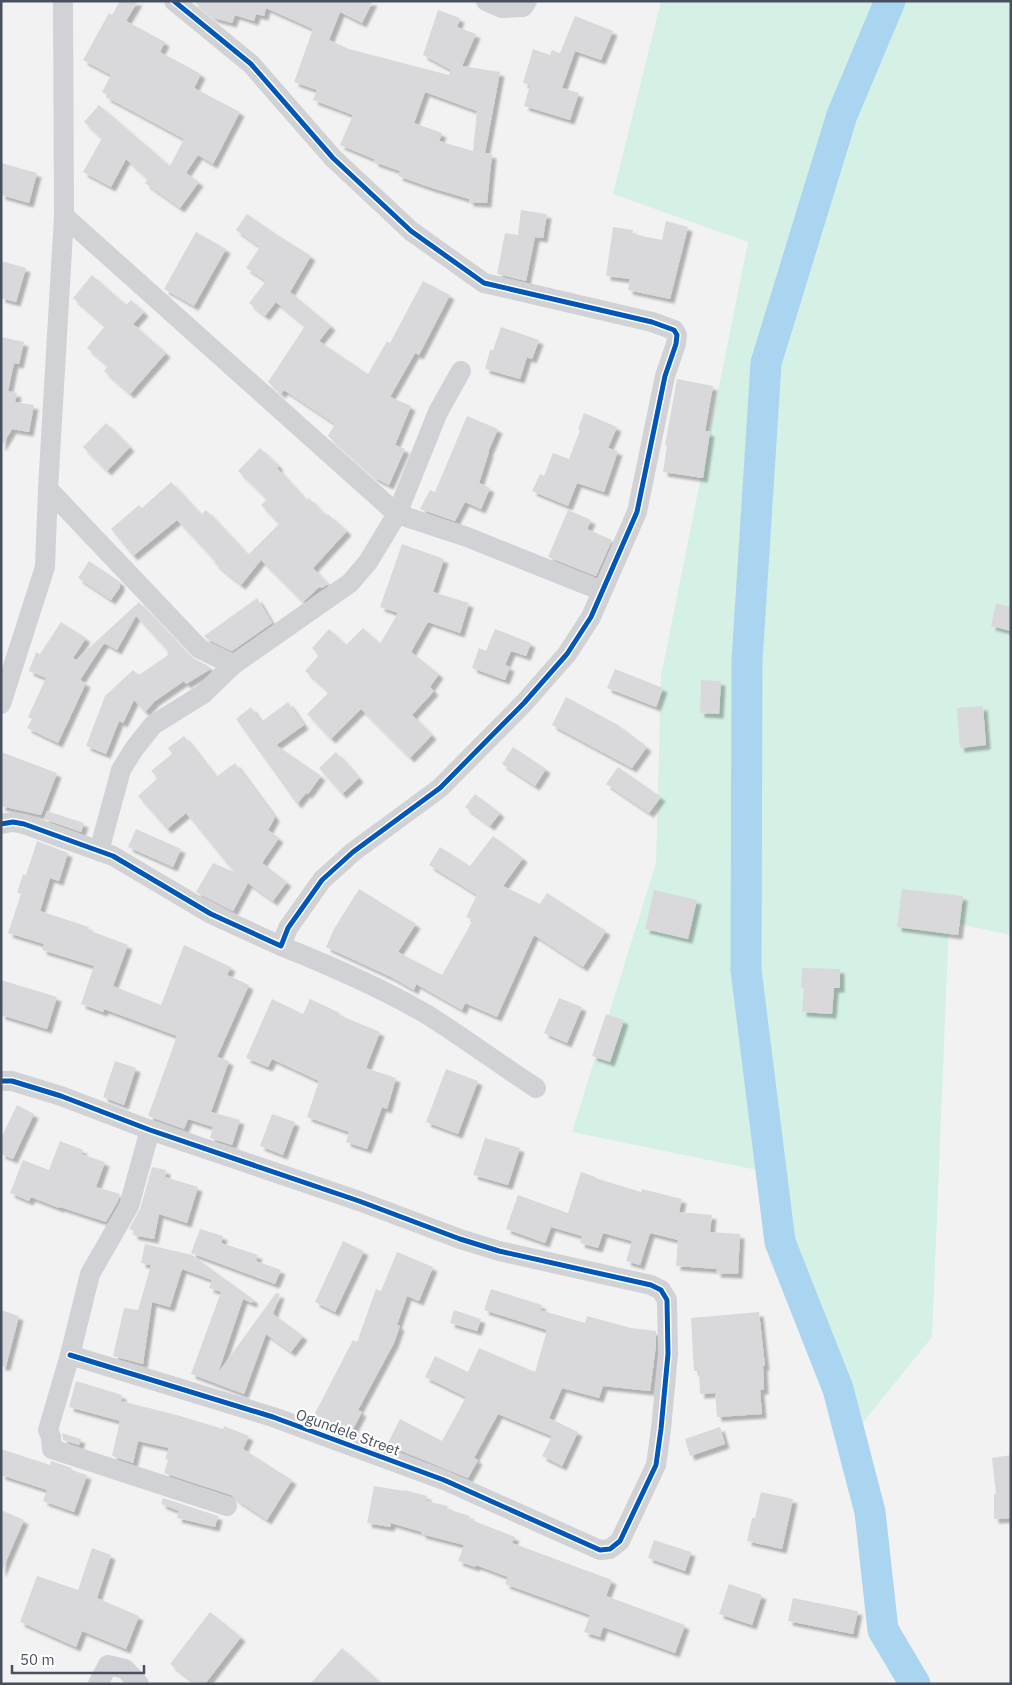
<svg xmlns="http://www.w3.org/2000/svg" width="1012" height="1685" viewBox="0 0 1012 1685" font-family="'IBM Plex Sans',sans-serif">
	<defs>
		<filter id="shadow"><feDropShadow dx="4.5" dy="4.5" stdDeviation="1" flood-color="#0004"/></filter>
	</defs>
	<rect width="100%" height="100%" fill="#f2f2f2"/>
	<polygon fill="#d5f1e5" points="661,1 1011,1 1011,935 949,922 932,1337 844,1446 771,1173 572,1132 656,863 661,676 748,242 613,194"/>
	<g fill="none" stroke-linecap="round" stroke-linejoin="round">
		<polyline stroke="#a9d5f1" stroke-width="31" points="890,1 842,115 766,363 747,661 746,970 780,1242 838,1389 870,1512 883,1630 915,1684"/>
	</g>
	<g fill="#d9d9db" fill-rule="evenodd" filter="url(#shadow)">
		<polygon points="120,1 138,1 126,21 165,42 160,52 201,74 194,88 240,112 213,164 198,155 186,173 199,182 180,208 145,183 148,179 126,159 111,187 83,172 102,138 84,122 99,105 170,166 184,139 106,97 107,95 102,92 111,75 83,60 109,13 112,15"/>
		<path d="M193 1H373L362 23 340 12 329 40 349 49 449 75 451 70 423 55 438 10 460 18 457 27 476 34 462 66 500 72 485 153 492 154 487 203 469 202V199L432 188 398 176 400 171 374 162V159L340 145 353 115 313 100 317 90 294 82 313 29 266 8 264 16 256 14 254 21 235 15 232 23 214 18ZM425 92 477 111 473 151 439 141 442 133 414 123Z"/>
		<polygon points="575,16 613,31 601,60 575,51 562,88 579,93 570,120 524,106 530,85 523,83 533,49 550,55 552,50 560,53"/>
		<polygon points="1,163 37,173 29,203 1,195"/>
		<polygon points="521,210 547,214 543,238 535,237 526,281 497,274 505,233 518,235"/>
		<polygon points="247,214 276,234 311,256 290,292 331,326 319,341 368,374 387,341 390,343 423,281 450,295 419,355 415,353 390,397 411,406 395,445 405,449 389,485 375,478 328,436 335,424 284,390 281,394 268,382 305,326 276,302 265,316 249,303 266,281 246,268 260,247 236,230"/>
		<polygon points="666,221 688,227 670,299 628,290 630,279 606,276 613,227 633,230 632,234 662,240"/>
		<polygon points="196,232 226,249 194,306 164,289"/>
		<polygon points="1,261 26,268 16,302 1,298"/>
		<polygon points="92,275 126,305 131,300 144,312 133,324 166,353 130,394 104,371 108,366 87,348 105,326 73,298"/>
		<polygon points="501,327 539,340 532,359 527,357 520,379 485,369 490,350 493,350"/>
		<polygon points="1,337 24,342 19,364 14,363 8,391 17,393 15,402 34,405 29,432 12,429 1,447"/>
		<polygon points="677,379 713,386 705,431 710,432 703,478 663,472 667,446 665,445"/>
		<polygon points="584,413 617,427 608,448 618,451 604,492 577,483 568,506 532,491 540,474 544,476 553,453 569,459 580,430 578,429"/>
		<polygon points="467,416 498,429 488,452 489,452 479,483 490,488 481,509 465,502 455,521 420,509 430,490 435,492"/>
		<polygon points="106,423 130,447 107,471 83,447"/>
		<polygon points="260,448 279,466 277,468 306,500 309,498 326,516 328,514 347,531 313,568 328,584 322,588 319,587 303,602 261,560 241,585 214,563 216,562 177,520 133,556 111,529 139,505 142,508 171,482 201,515 206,510 248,555 279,524 261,505 267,499 238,471"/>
		<polygon points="568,510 591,520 587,529 612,540 596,576 548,557"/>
		<polygon points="402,544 444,559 433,592 469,603 460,633 428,622 411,652 439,674 430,687 434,691 412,715 432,735 410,758 361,709 331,739 307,714 329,692 305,671 319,655 312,648 329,629 346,645 363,628 380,644 398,613 380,607"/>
		<polygon points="89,561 120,582 120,587 111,600 78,578"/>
		<polygon points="257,598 272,623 232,651 207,639 204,636"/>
		<polygon points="139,602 191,657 210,667 208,669 209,670 186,684 184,681 155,701 145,712 134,700 123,723 119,721 106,754 86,746 105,696 133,670 139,675 168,655 167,654 169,652 136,616 117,650 104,643 80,680 86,683 58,743 27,728 32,719 28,717 46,678 29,671 36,652 40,654 61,622 86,638 73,658 76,660"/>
		<polygon points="996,603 1011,607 1011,631 991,626"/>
		<polygon points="495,629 531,643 526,656 511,651 505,665 510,667 505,680 472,668 479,648 486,651"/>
		<polygon points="615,669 663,688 656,707 607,688"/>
		<polygon points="701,680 721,681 719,714 700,713"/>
		<polygon points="566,697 618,725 647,747 632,768 552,725"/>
		<polygon points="288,702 304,725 276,745 321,776 308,794 306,793 297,804 236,719 251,707 261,722"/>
		<polygon points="983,706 986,745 960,748 957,708"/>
		<polygon points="184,736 216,777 235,763 275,817 268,830 279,838 262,863 287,882 273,901 248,883 233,911 196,892 213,863 234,872 186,813 167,829 138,796 158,778 151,771 172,754 168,748"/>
		<polygon points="513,747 546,769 535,786 502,764"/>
		<polygon points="1,752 57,773 41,815 1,806"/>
		<polygon points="336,752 359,778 342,794 319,768"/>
		<polygon points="618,767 661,797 649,813 606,784"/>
		<polygon points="475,794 500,813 490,826 465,807"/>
		<polygon points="47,811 84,823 81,832 44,819"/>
		<polygon points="136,829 181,849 173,867 128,847"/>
		<polygon points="493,836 523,858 503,886 540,904 547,893 606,931 583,967 534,935 497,1017 465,1003 462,1010 416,984 414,990 391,977 326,947 334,929 359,889 416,924 398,952 442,975 473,920 466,917 477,895 429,865 440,847 470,866"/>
		<polygon points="37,841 68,853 59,881 50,878 40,911 89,927 88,930 128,945 113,986 161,1005 184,945 231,967 227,975 249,985 217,1057 229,1061 211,1112 240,1120 232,1145 210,1138 213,1127 188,1119 184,1129 148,1116 177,1036 104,1009 103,1012 81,1004 94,966 42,950 44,944 8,933 21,894 17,893 23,874 26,875"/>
		<polygon points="902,889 963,896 958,935 897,927"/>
		<polygon points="654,890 697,900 688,939 645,929"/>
		<polygon points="802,968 840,969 840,988 834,988 832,1014 802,1012 804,988 801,988"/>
		<polygon points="1,980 57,997 47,1029 1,1015"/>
		<polygon points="559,998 582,1007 567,1043 544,1033"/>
		<polygon points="272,999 303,1014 310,999 340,1013 339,1015 380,1032 366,1068 396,1078 387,1109 382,1107 367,1149 346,1142 349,1132 307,1117 319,1081 272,1059 268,1067 246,1058"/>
		<polygon points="606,1014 624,1020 610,1062 592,1056"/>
		<polygon points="115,1061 136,1068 124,1105 103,1097"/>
		<polygon points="446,1069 478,1081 458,1134 426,1122"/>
		<polygon points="17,1105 34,1114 13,1159 1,1154 1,1138"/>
		<polygon points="272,1114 295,1122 283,1155 260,1146"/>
		<polygon points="485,1138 520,1148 508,1185 473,1175"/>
		<polygon points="60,1141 83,1150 81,1154 105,1162 96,1187 120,1194 118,1201 106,1222 60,1207 59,1208 31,1197 29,1201 10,1193 23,1160 49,1170"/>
		<polygon points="152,1167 166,1170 165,1177 198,1187 187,1223 159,1214 154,1239 133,1235 134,1231 129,1229 140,1209"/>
		<polygon points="581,1172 596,1177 595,1178 641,1192 642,1189 682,1199 679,1212 712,1215 710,1232 740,1234 738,1274 716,1273 717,1269 676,1266 678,1240 650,1233 640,1265 626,1261 632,1241 603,1233 598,1248 580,1243 582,1236 551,1227 545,1243 506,1229 518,1195 568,1213"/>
		<polygon points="200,1229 223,1236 221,1243 258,1255 256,1261 281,1270 275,1284 191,1253"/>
		<polygon points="343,1241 364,1251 335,1312 315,1302"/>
		<polygon points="145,1244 192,1255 254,1300 252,1303 243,1299 218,1373 276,1293 280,1294 273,1314 303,1336 291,1352 266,1334 244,1394 191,1374 221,1292 209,1288 212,1280 182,1269 170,1307 152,1302 143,1364 113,1356 124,1308 138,1310 151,1265 141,1263"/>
		<polygon points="397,1252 433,1267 419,1301 407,1296 397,1325 400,1326 394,1343 358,1410 362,1412 351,1433 312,1419 353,1340 357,1342 376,1289 381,1291"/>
		<polygon points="491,1289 542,1305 540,1310 585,1323 587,1316 631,1328 656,1331 656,1345 650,1391 603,1386 599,1398 562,1388 549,1418 578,1432 562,1466 542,1456 552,1436 498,1414 474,1458 478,1460 468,1478 387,1445 400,1419 442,1441 466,1397 425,1377 435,1356 468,1372 479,1348 535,1372 547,1330 484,1310"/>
		<polygon points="1,1310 19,1316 6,1366 1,1366"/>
		<polygon points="454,1310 481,1319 477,1331 450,1323"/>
		<polygon points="759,1312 765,1366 763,1366 764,1390 760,1390 762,1414 717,1417 715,1393 700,1394 699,1371 694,1371 691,1318"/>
		<polygon points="76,1381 122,1395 121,1401 177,1415 223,1429 224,1426 249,1436 243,1449 292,1480 267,1520 238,1501 231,1495 164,1473 168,1460 165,1459 169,1448 138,1441 133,1463 112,1456 120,1421 69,1407"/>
		<polygon points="720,1427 725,1444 690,1456 685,1439"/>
		<polygon points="62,1433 81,1439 79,1445 63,1440"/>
		<polygon points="1,1449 50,1465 51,1461 72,1468 71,1470 87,1475 74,1512 43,1501 47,1490 1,1475"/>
		<polygon points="1011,1455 1011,1518 994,1519 994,1494 996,1494 992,1458"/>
		<polygon points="374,1486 404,1491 405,1490 427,1496 426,1501 448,1506 447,1509 470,1516 469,1519 515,1537 512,1543 612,1580 606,1596 685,1625 675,1653 603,1627 600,1637 584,1632 590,1615 505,1584 508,1577 476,1565 475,1567 458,1561 464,1545 421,1534 422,1532 391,1523 390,1527 367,1523"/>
		<polygon points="761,1492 793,1499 782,1549 747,1541 752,1518 755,1518"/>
		<polygon points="163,1498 218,1516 215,1527 177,1518 179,1511 161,1504"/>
		<polygon points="1,1510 24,1520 1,1573"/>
		<polygon points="654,1540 691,1552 685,1571 648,1558"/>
		<polygon points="92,1548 111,1555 97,1598 139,1616 126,1649 82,1631 76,1647 20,1622 37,1576 78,1590"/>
		<polygon points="729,1584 762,1595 752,1625 719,1614"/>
		<polygon points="793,1598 858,1611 853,1634 788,1621"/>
		<polygon points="210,1612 241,1637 205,1684 196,1684 170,1664"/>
		<polygon points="342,1648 382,1684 310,1684"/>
	</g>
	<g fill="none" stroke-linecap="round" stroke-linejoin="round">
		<g stroke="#d0d2d5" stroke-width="20">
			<polyline points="486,1 502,8 523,7 527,1"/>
			<polyline points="64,216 397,514 467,537 602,591"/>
			<polyline points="48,489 200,649 233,665"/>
			<polyline points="1,704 45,567 48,489 64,216 63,1"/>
			<polyline points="1,824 13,822 24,824 113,856 211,914 281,946 288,928 322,880 353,852 440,788 524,703 567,654 591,617 637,512 665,376 676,344 677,335 674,330 652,322 484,283 411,231 333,158 251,64 174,1"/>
			<polyline points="99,851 121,770 134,749 153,725 203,694 233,665 350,583 368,562 397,514 438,412 461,371"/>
			<path d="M281 946C331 966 380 987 426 1014 463 1037 499 1064 536 1088"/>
			<polyline points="1,1081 12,1081 61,1096 150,1130 359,1201 460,1239 499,1251 651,1285 661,1290 667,1300 668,1354 661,1429 656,1465 620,1541 610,1549 600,1550 444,1480 273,1417 70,1355"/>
			<polyline points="150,1130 129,1206 90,1274 70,1355 48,1430 51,1437 52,1449 227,1506"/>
			<polyline points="98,1684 108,1665 125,1669 139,1684"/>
		</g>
		<g stroke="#fff" stroke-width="8">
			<g id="cycleway">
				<polyline points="1,824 13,822 24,824 113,856 211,914 281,946 288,928 322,880 353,852 440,788 524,703 567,654 591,617 637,512 665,376 676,344 677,335 674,330 652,322 484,283 411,231 333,158 251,64 174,1"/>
				<polyline points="1,1081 12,1081 61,1096 150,1130 359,1201 460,1239 499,1251 651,1285 661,1290 667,1300 668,1354 661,1429 656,1465 620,1541 610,1549 600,1550 444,1480 273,1417 70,1355"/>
			</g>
		</g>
		<use href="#cycleway" stroke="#0057b8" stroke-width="5"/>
	</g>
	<g text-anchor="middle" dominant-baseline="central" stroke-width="4.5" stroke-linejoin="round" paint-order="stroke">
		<g font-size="15" fill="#48505f" stroke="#fff">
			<text transform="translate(348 1432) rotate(20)">Ogundele Street</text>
		</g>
	</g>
	<rect width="1012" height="1685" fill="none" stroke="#48505f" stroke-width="5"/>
	<path d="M12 1665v8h132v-8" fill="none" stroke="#48505f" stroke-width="2.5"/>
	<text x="20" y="1665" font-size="15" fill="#48505f" stroke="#ffffff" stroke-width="4" paint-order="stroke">50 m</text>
</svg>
